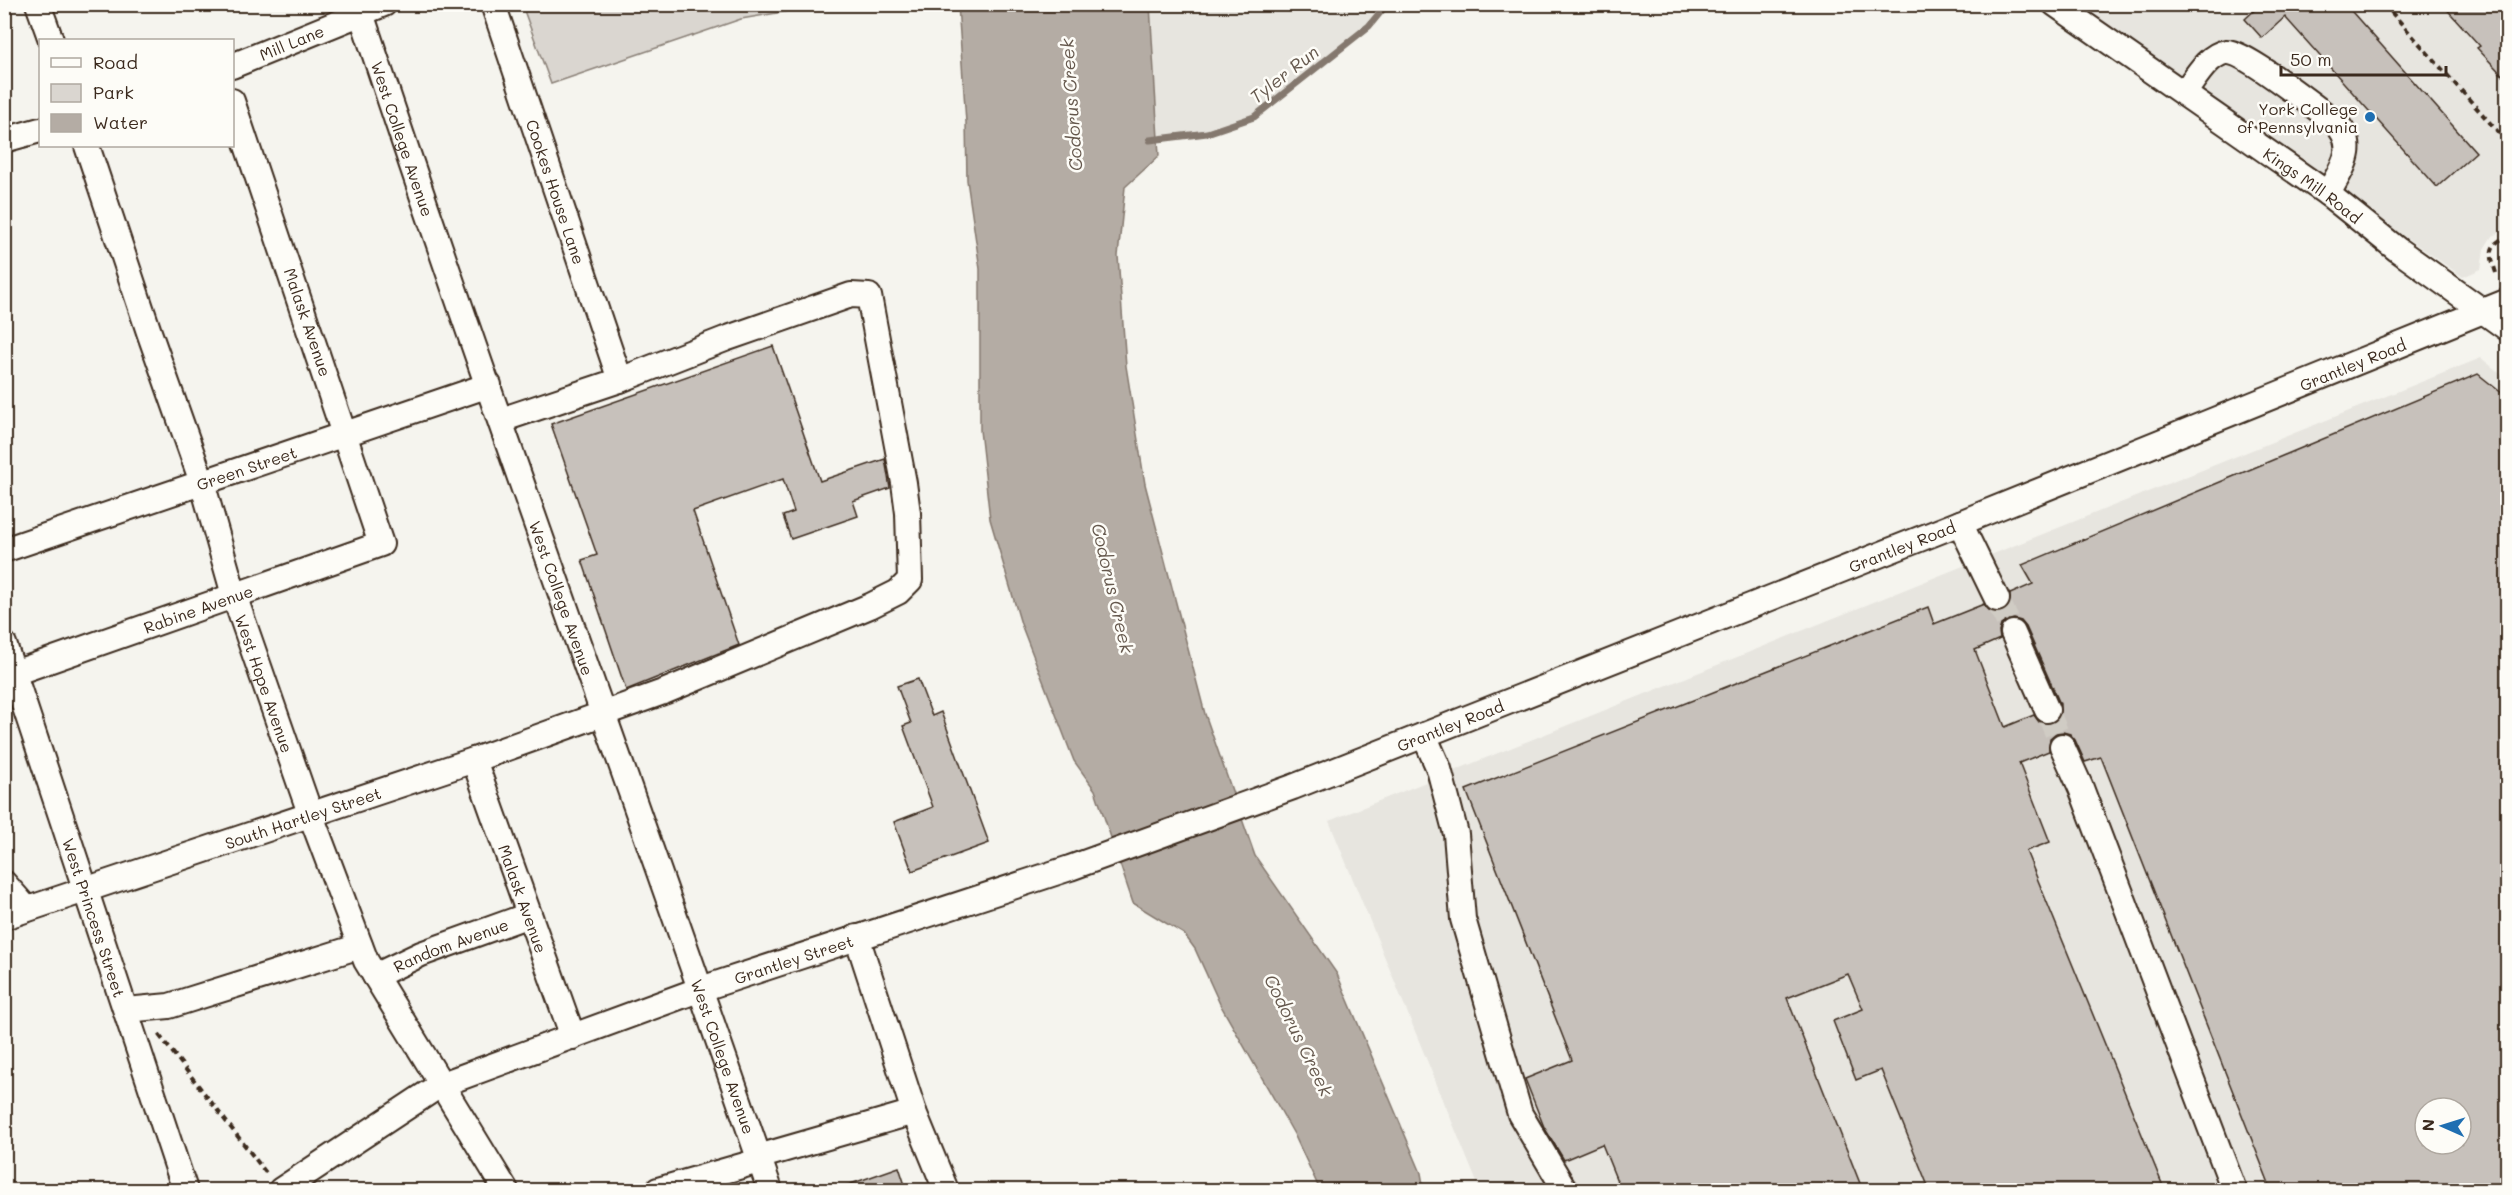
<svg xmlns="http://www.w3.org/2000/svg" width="2512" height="1195" viewBox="0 0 2512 1195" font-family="Mali,sans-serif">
	<rect width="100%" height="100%" fill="#f5f4ee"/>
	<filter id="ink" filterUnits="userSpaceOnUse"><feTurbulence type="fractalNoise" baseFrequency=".0167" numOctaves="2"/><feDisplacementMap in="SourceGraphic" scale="12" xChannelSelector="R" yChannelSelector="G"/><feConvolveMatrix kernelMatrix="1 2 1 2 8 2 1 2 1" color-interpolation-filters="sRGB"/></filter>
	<g filter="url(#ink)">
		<g fill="#e7e5df" fill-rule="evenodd">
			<polygon points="1150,5 1150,4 1387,5 1369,26 1264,111 1230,127 1207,133 1158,139"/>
			<polygon points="2071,5 2507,5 2507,229 2492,236 2484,249 2481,269 2463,277"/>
			<path d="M2481 358 2507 379V1190H1480L1329 821ZM2425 1108H2461V1144H2425Z"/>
		</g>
		<polygon fill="#dad6d0" stroke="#8a8077" stroke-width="1.5" points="522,5 522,4 824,5 741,19 551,84"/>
		<polygon fill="#b4aca4" stroke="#84786e" stroke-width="1.5" points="958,5 1150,5 1159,156 1125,187 1118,256 1126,366 1145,484 1205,714 1255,856 1337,974 1421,1173 1424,1190 1320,1190 1294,1134 1220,1004 1195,949 1184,934 1133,903 1095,790 1074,761 1021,624 990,519 980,430 980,269 967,180 966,122"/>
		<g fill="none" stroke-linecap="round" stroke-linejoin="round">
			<polyline stroke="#84786e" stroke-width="7" points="1150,140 1207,133 1254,117 1369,26 1387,4"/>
		</g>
		<g fill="#c7c1bb" stroke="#3b2a1e" stroke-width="1.5" fill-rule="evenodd">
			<polygon points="2261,4 2345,4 2476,152 2437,187 2285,17 2262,38 2245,19"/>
			<polygon points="2442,4 2508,4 2508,81 2477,48 2480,46"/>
			<polygon points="773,346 820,481 885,459 890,488 853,501 858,516 791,539 783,516 794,512 783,479 693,511 739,645 626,690 582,560 597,555 551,424"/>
			<path d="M2478 374 2508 398V1191H2272L2101 757 2085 762 2075 740 2070 734 2063 732 2056 733 2050 738 2049 751 2019 763 2050 842 2026 851 2165 1191H1930L1881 1070 1856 1080 1833 1021 1863 1009 1848 974 1787 998 1863 1191H1621L1602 1144 1564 1160 1544 1127 1525 1079 1572 1060 1466 790 1928 607 1934 624 1984 604 1990 611 2003 612 2009 606 2010 594 2033 584 2022 565ZM2014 619 2021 621 2026 627 2060 704 2059 718 2052 723 2039 722 2034 715 2005 727 1975 650 2000 639 1999 632 2001 625 2007 620ZM2425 1108H2461V1144H2425Z"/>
			<polygon points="918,679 932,716 941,712 989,843 912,871 894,822 933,807 903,726 911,723 897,686"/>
			<polygon points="899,1167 907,1191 839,1191 839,1188"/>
		</g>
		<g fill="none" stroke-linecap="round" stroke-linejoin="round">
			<g stroke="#d0ccc4" stroke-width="24" stroke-dasharray="24 12" stroke-linecap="butt">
				<polyline points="1997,599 2013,633"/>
				<polyline points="2047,710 2062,746"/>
			</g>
			<g stroke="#3b2a1e" stroke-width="28">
				<g id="minor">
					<polyline points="38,4 51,40"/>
					<path id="s1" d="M358 4C489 402 634 794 770 1190"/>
					<path id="s2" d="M493 4 620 380"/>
					<path id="s3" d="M2055 4 2328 194 2398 250 2508 329"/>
					<path id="s4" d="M232 66 384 4"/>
					<path d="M2184 93C2195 79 2207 55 2226 52 2243 50 2317 109 2335 122 2360 147 2342 167 2328 194"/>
					<polyline points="4,140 40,130"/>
					<path id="s5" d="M87 146 149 332 202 482 234 595 310 813 366 961 506 1190"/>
					<polyline points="1960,523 1997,599"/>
					<path id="s6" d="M4 550 489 385"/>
					<polyline points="2013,633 2047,710"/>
					<path id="s7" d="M4 644 185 1190"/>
					<path id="s8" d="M14 673 381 544 232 101"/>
					<polyline points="1424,735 1439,769 1456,834 1463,919 1520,1114 1565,1190"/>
					<polyline points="2062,746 2081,788 2234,1190"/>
					<path id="s9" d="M474 760 573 1037"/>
					<polyline points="4,883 27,909"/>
					<path id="s10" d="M4 917 474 760 666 691 870 606 898 592 910 580 908 513 904 483 869 296 851 295 725 339 620 380 501 420"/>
					<path id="s11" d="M375 976 421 954 529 915"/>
					<polyline points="126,1010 169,1006 360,946"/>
					<polyline points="914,1112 946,1190"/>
					<polyline points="758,1157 914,1112 857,937"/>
					<path id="s12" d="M281 1190 440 1085 701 989 1070 868 1293 787 1960 523 2508 301"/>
					<polyline points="658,1190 759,1161"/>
				</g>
			</g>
			<g stroke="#3b2a1e" stroke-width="4" stroke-dasharray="6 4.5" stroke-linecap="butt">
				<polyline points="2384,4 2508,143"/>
				<path d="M2496 273C2490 254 2487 245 2508 236"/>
				<polyline points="159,1035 267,1174"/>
			</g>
			<use href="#minor" stroke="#fdfcf7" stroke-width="24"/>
		</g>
	</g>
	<circle fill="#1f6fb2" stroke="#fdfcf7" stroke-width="2" cx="2370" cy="117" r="6"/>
	<g text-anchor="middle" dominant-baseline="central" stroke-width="5" stroke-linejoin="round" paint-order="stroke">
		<g font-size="16" fill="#3b2a1e" stroke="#fdfcf7">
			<text stroke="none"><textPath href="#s4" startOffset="64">Mill Lane</textPath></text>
			<text stroke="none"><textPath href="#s1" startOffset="142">West College Avenue</textPath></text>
			<text stroke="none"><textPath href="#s3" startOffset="315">Kings Mill Road</textPath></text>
			<text stroke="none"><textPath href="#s2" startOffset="198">Cookes House Lane</textPath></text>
			<text transform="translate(308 322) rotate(71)">Malask Avenue</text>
			<text stroke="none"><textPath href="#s12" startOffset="2235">Grantley Road</textPath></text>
			<text stroke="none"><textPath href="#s6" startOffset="256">Green Street</textPath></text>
			<text stroke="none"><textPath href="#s12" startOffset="1749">Grantley Road</textPath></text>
			<text stroke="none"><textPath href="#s1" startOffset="628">West College Avenue</textPath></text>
			<text stroke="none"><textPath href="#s8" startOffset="195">Rabine Avenue</textPath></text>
			<text stroke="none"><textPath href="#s5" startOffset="566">West Hope Avenue</textPath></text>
			<text stroke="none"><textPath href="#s12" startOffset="1263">Grantley Road</textPath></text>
			<text stroke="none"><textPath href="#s10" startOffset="315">South Hartley Street</textPath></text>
			<text stroke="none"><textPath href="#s9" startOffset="147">Malask Avenue</textPath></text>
			<text stroke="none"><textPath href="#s7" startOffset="288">West Princess Street</textPath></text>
			<text stroke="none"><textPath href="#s11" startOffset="82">Random Avenue</textPath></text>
			<text stroke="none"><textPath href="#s12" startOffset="566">Grantley Street</textPath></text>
			<text stroke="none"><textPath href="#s1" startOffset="1114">West College Avenue</textPath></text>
		</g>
		<g font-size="16" fill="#3b2a1e" stroke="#fdfcf7" text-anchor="end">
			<text x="2358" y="108">York College<tspan x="2358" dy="18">of Pennsylvania</tspan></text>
		</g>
		<g font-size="18" font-style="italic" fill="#65584d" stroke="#fdfcf7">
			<text transform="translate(1284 74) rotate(-38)">Tyler Run</text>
			<text transform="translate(1071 105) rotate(-94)">Codorus Creek</text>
			<text transform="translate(1113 588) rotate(77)">Codorus Creek</text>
			<text transform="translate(1299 1035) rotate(64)">Codorus Creek</text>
		</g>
	</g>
	<rect width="2512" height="1195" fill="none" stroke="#fdfcf7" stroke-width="24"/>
	<rect x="12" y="12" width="2488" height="1171" fill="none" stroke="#3b2a1e" stroke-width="2" filter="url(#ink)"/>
	<rect x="39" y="39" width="195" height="108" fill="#fdfcf7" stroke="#afa8a0" stroke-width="1.5"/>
	<rect x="51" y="58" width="30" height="9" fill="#fdfcf7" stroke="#afa8a0" stroke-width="1.5"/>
	<text x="93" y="69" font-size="18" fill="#3b2a1e">Road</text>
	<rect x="51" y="84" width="30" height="18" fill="#dad6d0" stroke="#afa8a0" stroke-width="1.5"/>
	<text x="93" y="99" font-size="18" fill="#3b2a1e">Park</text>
	<rect x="51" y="114" width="30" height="18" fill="#b4aca4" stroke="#afa8a0" stroke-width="1.5"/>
	<text x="93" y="129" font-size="18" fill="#3b2a1e">Water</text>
	<g transform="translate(2443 1126) rotate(273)"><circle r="28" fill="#fdfcf7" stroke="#afa8a0" stroke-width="1.5"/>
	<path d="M0-4.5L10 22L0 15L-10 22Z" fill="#1f6fb2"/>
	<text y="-9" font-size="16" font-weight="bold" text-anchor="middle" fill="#3b2a1e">N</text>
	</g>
	<path d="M2281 66v9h165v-9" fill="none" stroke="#3b2a1e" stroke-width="3"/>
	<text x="2290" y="66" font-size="18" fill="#3b2a1e" stroke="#fdfcf7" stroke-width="4.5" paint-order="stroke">50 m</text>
</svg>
